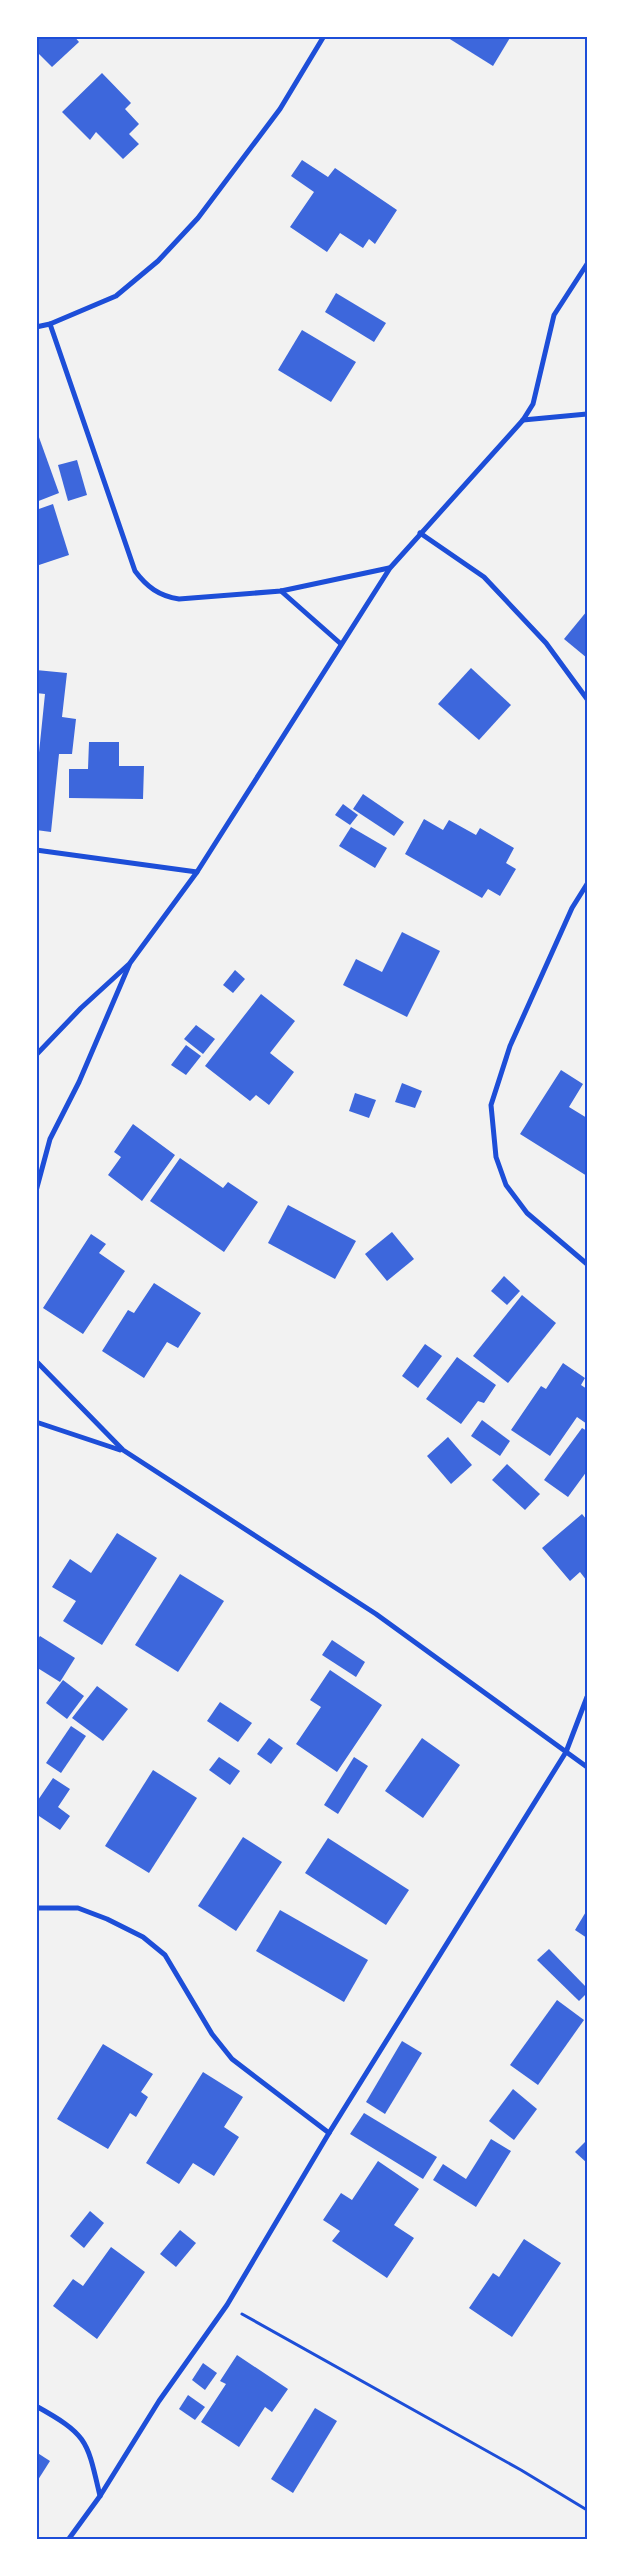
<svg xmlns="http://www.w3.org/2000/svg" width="623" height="2576" viewBox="0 0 623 2576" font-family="Arial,sans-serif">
	<rect width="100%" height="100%" fill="#f2f2f2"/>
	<g fill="#3d67dc">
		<polygon points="36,36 74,36 79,42 52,67 36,51"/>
		<polygon points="445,36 511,36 493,66"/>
		<polygon points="102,73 131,103 125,109 139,124 129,134 139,144 123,159 96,132 90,140 62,112"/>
		<polygon points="302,160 328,177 335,168 397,210 375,244 369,239 363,248 340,233 327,252 290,227 314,192 291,176"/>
		<polygon points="336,293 386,323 374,342 325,312"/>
		<polygon points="302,330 356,362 331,402 278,370"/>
		<polygon points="36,429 59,493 36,502"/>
		<polygon points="77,460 87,495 68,501 58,465"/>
		<polygon points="53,504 69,555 36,566 36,510"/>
		<polygon points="587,611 587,658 564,639"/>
		<polygon points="471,668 511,705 479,740 438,704"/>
		<polygon points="36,670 67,673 62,717 76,719 72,754 59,754 51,832 36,830 36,782 45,694 36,693"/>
		<polygon points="89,742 119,742 119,766 144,766 143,799 69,798 69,769 88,769"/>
		<polygon points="363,794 404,822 394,836 353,809"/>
		<polygon points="343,804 358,815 350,825 335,815"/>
		<polygon points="424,819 443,830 449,820 476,835 480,828 514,848 506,863 516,869 500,896 488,889 482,898 405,854"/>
		<polygon points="351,827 387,848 375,868 339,846"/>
		<polygon points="402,932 440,951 407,1017 343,985 356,959 382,972"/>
		<polygon points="235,970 245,979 233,993 223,985"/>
		<polygon points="261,994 295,1021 270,1053 294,1072 269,1105 256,1095 250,1101 205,1066"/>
		<polygon points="196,1025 215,1039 203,1054 184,1039"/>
		<polygon points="186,1045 201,1056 186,1075 171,1065"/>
		<polygon points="561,1070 583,1084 569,1107 587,1118 587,1176 520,1134"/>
		<polygon points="402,1083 422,1091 415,1108 395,1102"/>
		<polygon points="355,1093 376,1100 369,1118 349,1111"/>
		<polygon points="133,1124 175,1155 142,1201 108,1175 121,1157 114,1152"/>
		<polygon points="180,1158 223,1188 228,1182 258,1202 224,1252 150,1201"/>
		<polygon points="288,1205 356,1241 335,1279 268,1243"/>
		<polygon points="392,1232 414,1259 387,1281 365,1254"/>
		<polygon points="91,1234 106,1244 99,1253 125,1271 83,1334 43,1308"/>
		<polygon points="504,1276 520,1291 507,1305 491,1291"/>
		<polygon points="154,1283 201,1313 178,1348 167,1342 144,1378 102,1351 128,1310 134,1313"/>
		<polygon points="522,1295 556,1323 508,1383 473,1356"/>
		<polygon points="425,1344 442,1356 418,1388 402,1376"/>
		<polygon points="457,1357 496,1385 484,1403 478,1401 461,1424 426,1399"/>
		<polygon points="563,1363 585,1378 581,1385 587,1389 587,1424 577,1417 550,1456 511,1430 541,1386 546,1389"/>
		<polygon points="482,1420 510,1441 500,1456 471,1436"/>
		<polygon points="582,1428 587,1431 587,1471 568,1497 544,1480"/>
		<polygon points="448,1437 472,1465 451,1484 427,1456"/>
		<polygon points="507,1464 540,1494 525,1510 492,1480"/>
		<polygon points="582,1514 587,1520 587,1581 580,1572 570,1581 542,1548"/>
		<polygon points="117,1533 157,1558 102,1645 63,1621 76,1601 52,1587 70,1559 91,1573"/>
		<polygon points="180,1574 224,1601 178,1672 135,1645"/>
		<polygon points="40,1636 75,1658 60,1682 36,1667 36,1642"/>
		<polygon points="332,1640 365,1662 356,1677 322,1655"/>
		<polygon points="330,1670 382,1705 337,1772 296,1744 321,1707 310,1700"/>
		<polygon points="63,1680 84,1696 67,1719 46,1703"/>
		<polygon points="97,1686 128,1709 103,1741 72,1718"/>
		<polygon points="220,1702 252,1723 238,1742 207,1721"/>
		<polygon points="71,1726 86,1736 61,1773 46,1763"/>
		<polygon points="269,1738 283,1748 271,1764 257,1754"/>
		<polygon points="422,1738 460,1765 423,1818 385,1791"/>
		<polygon points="219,1757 240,1771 230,1785 209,1770"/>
		<polygon points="354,1757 368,1766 338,1814 324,1805"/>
		<polygon points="153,1770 197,1798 149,1873 105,1846"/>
		<polygon points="53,1778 70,1789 58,1807 70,1816 60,1830 36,1814 36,1803"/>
		<polygon points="243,1837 282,1862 236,1931 198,1906"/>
		<polygon points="328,1838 409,1890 386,1925 305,1873"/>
		<polygon points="280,1910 368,1960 344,2002 256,1951"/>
		<polygon points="587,1910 587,1938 575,1930"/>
		<polygon points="549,1949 587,1988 587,1993 579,2001 537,1960"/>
		<polygon points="557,2000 584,2020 538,2085 510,2065"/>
		<polygon points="402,2041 422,2053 385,2114 366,2102"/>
		<polygon points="103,2044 153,2074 141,2092 148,2097 136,2117 130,2113 108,2149 57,2119"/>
		<polygon points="203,2072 243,2097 224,2127 239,2137 214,2176 193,2163 179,2184 146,2163"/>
		<polygon points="513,2089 537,2109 514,2140 489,2121"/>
		<polygon points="364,2113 437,2157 423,2179 350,2134"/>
		<polygon points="491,2139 511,2151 476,2207 433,2180 443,2164 466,2179"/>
		<polygon points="587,2140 587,2163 575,2152"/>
		<polygon points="378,2161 419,2189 394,2225 414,2238 387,2278 332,2241 340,2231 323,2220 341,2193 352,2200"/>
		<polygon points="90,2211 104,2223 84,2248 70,2236"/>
		<polygon points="180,2230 196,2243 176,2267 160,2254"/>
		<polygon points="524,2239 561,2263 512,2337 469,2308 493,2273 499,2277"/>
		<polygon points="111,2247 145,2272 97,2339 53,2306 73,2279 83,2286"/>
		<polygon points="237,2355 288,2389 272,2412 265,2407 239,2447 201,2422 226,2384 220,2381"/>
		<polygon points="203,2363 217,2373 205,2390 192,2380"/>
		<polygon points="188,2395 205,2407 195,2420 179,2409"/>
		<polygon points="315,2408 337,2421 293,2493 271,2479"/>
		<polygon points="36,2452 50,2461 36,2483"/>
	</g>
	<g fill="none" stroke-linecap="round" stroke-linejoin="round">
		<polyline stroke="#1d4ed8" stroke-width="3" points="242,2314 521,2470 587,2510"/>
		<g stroke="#1d4ed8" stroke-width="5">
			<path d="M50 324 135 571C147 587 159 596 179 599L281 591 389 568"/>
			<polyline points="36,327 50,324 116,296 158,261 198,218 280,109 324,36"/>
			<polyline points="523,420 587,414"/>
			<polyline points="420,533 484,577 546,643 587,699"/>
			<polyline points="281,591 341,644"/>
			<polyline points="36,850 197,872"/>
			<polyline points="587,884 572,908 510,1046 491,1105 496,1157 506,1185 527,1213 587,1264"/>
			<polyline points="36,1055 81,1008 128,965"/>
			<polyline points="36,1191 50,1139 79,1082 130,963 197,872 390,568 523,420 533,404 554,315 587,264"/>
			<polyline points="36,1361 123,1450 376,1614 587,1767"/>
			<polyline points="36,1422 120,1450"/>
			<polyline points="36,1908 78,1908 107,1919 143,1937 165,1955 212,2034 232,2059 329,2133"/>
			<path d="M36 2406C88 2435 87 2440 100 2496"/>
			<polyline points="68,2540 100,2496 159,2401 227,2305 329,2133 566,1752 587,1697"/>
		</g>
	</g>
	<rect width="623" height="2576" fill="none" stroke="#ffffff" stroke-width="75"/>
	<rect x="38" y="38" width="548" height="2500" fill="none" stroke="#1d4ed8" stroke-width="2"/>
</svg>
